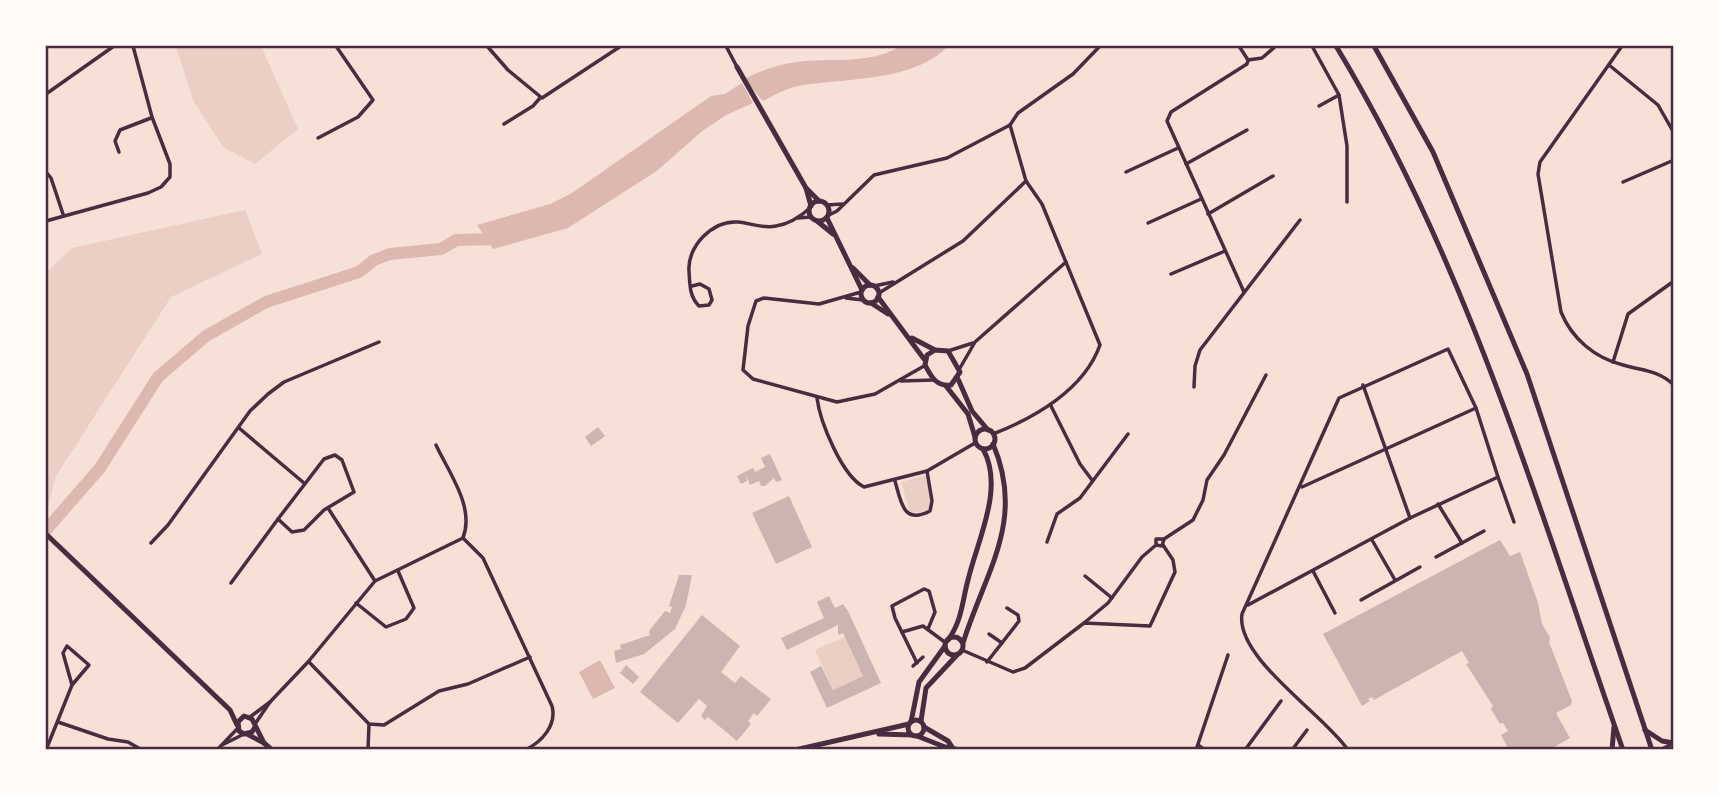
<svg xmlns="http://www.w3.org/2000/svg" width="1719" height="795" viewBox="0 0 1719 795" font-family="'Archivo Narrow',sans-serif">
	<rect width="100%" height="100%" fill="#f7e1d7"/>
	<g fill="#ebcfc5">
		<polygon points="176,46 261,46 298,129 255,164 223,147 193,100"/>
		<polygon points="245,210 262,254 171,297 56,476 46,514 46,273 72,248"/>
		<polygon points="926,475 930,488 930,511 910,513 901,482"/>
		<polygon points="845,637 863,676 833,690 815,650"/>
	</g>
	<g fill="#dcb8b0">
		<path d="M901 46H948C915 81 849 78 804 85 789 87 776 94 763 101L744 79C759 72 773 66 790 63 828 56 866 67 901 46Z"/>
		<polygon points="742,83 753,103 726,115 701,132 658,170 568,228 493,249 477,225 550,204 572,193 711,96 725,94"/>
		<polygon points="600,660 615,688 593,699 579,672"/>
	</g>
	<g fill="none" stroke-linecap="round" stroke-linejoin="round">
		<polyline stroke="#dcb8b0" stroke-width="12" points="46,530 100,468 158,377 206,336 266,302 359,272 374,260 390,254 441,249 456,240 500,239"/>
	</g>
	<g fill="#ccb4b1">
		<polygon points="598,427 605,436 591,446 585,437"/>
		<polygon points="770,454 782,480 776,482 774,478 765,486 761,486 759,481 750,485 746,475 747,481 741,484 737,476 753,468 755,472 765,467 761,458"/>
		<polygon points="789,496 812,547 776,564 752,513"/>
		<polygon points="1500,540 1510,556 1520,552 1538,603 1542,624 1550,637 1549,642 1572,701 1571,705 1556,713 1570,738 1549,750 1509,750 1501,735 1508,731 1503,723 1500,724 1491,709 1493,706 1466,664 1469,663 1462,651 1374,700 1372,697 1368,699 1370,701 1362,706 1323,634"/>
		<polygon points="679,575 692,575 686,605 675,629 644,654 616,663 614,651 621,649 620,645 650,635 649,631 665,611 670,613 672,607 669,606"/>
		<polygon points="829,596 835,608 843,604 848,611 881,683 827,708 810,672 821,666 833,690 863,676 843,633 838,635 838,625 787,650 781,638 824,618 817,602"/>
		<polygon points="702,615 740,646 721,672 735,683 741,676 771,699 757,716 754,713 748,721 751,724 737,741 708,717 705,720 701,716 707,706 699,699 678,723 640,692"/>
		<polygon points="626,665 639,677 633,684 620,673"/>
	</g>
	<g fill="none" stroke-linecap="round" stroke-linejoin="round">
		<g stroke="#4a2c40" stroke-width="3.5">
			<polyline points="487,46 508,70 542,98 621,46"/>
			<polyline points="726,46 737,67"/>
			<polyline points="1239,46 1248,60 1247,64 1171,112 1167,121 1244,292"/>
			<polyline points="1312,46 1339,95 1347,146 1347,202"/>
			<path d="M1622 46 1540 162 1538 174 1561 312C1572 339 1595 358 1623 365 1643 371 1658 370 1674 385"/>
			<polyline points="1248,60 1262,58 1276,46"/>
			<polyline points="1609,65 1658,105 1674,133"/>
			<polyline points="46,94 114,46"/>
			<polyline points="1319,106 1339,95"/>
			<polyline points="504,124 533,106 540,98"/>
			<polyline points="318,138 358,117 373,100 336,46"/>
			<polyline points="119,152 115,141 120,130 151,118"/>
			<polyline points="1186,164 1247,130"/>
			<polyline points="46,172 51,178 63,214"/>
			<polyline points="1126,172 1178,148"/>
			<polyline points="1623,182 1674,160"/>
			<polyline points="827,205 842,204"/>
			<polyline points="1208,214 1273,176"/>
			<polyline points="829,215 837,211 874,175 947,158 1010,125 1018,113 1073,74 1100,46"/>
			<polyline points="798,218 811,217"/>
			<polyline points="46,221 148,193 161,187 170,177 170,164 152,117 133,46"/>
			<polyline points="1148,223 1201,199"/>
			<polyline points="1171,274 1225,251"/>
			<path d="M692 286 700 284 709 289 712 300 709 305 699 306C689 296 690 284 689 271 687 247 712 220 738 222 751 223 762 229 776 226 789 224 800 217 810 208"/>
			<polyline points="874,286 893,282"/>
			<polyline points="861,292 819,304 764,298 756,301 748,326 743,370 753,379 837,402 875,394 924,366"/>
			<polyline points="879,293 963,241 1026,181"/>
			<polyline points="846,298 863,300"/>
			<polyline points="948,351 973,343"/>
			<polyline points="1613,362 1628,314 1674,281"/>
			<polyline points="960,368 975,342 1066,262"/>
			<polyline points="901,381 934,380"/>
			<polyline points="1363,385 1410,518"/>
			<polyline points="1194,387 1195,366 1200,350 1300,220"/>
			<path d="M817 398C820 422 842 476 864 487L927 471 975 443"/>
			<polyline points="1051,406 1080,464 1092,480"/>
			<polyline points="239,428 304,483"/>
			<path d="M993 434C1034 418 1084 390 1100 345L1042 204 1026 181 1010 125"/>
			<path d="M436 445C449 473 475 507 463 538"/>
			<polygon points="335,455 342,460 354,492 324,510 304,530 292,532 278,519 324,459"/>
			<polyline points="1498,477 1514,522"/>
			<path d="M895 481C901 502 903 525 930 511L932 501 927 471"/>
			<polyline points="1302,487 1476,408"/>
			<polyline points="1438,504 1462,543"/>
			<polyline points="328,508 375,581"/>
			<path d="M463 538 483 558 552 706C557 725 542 742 525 750"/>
			<polyline points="1164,539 1193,520 1203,500 1207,480 1224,455 1266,375"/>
			<polyline points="1372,540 1395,580"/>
			<polyline points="1047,542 1057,514 1080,498 1128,434"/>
			<polyline points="151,543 168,525 250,411 268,394 284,382 379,342"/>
			<polyline points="1436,557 1484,531"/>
			<polyline points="1313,571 1335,613"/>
			<polyline points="1085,576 1112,598"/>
			<polyline points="231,583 278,519"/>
			<polyline points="1361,600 1420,567"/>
			<polyline points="356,603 386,627 406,619 414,608 398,571"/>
			<path d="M1248 605 1410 518 1498 477 1476 408 1448 349 1339 398 1242 614C1235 658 1325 715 1348 750"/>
			<polyline points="1084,623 1108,603 1142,557 1156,545 1156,539 1164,539 1162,546 1156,545"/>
			<polyline points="902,632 923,626 946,643"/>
			<polyline points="989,634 1002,643"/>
			<polyline points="962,650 1013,672 1025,668 1084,623 1150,626 1175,572 1173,560 1163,545"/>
			<polyline points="309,662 369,724 384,725 439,691 468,684 530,657"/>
			<polyline points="987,662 1019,621 1018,615 1007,608"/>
			<polyline points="917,663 895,618 892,606 924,589 929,591 935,612 928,629"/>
			<polyline points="913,666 923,657"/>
			<polyline points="250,717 270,702 308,662 375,581 463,538"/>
			<polyline points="58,722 108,739 128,742 142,750"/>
			<polyline points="255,724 270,702"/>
			<polyline points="222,745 244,734"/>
			<polyline points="1198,745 1205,750"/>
			<polyline points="46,750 72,685 89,665 67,646 63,653 72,685"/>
			<polyline points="217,750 238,728"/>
			<polyline points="368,750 369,724"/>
			<polyline points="1196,750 1228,655"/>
			<polyline points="1245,750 1281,701"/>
			<polyline points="1292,750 1307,730"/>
			<polyline points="1660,750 1674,743"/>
		</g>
		<g stroke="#4a2c40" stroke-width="5">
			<polyline points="737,67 806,188 811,206"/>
			<polyline points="806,188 819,201"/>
			<circle cx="819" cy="211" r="10"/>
			<polyline points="827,218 862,290"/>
			<polyline points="817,221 833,234"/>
			<polyline points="853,268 870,285"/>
			<circle cx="870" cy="294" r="9"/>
			<polyline points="878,297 924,359"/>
			<polyline points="871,303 888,314"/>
			<path d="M912 338 935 350 948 351 960 372 951 385C936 387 931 376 925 365L927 355 935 350"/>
			<polyline points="958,379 972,411 988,430"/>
			<polyline points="946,386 968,414 975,437"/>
			<circle cx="985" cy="439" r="10"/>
			<polyline points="46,534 230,710 237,725"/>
			<circle cx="954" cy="646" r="9"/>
			<path d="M948 640C962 621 962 602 968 580 977 541 1005 488 983 449"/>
			<path d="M963 643C985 572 1026 521 993 444"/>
			<circle cx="916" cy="728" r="8"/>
			<polyline points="921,721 926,688 957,655"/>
			<polyline points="911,722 919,682 945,646"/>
			<polyline points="255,727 252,732 244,734 239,731 238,722 244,716 252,719 264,743 272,750"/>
			<polyline points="924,727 948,741 952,747"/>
			<polyline points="247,734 264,743"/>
			<polyline points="879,734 912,735"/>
			<polyline points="917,736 945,747 960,750"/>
			<polyline points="795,750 909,724"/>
		</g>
		<g stroke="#4a2c40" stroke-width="5">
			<path d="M1336 46C1468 264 1539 510 1623 750"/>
			<polyline points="1374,46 1433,152 1527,374 1652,750"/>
			<polyline points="1645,730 1662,741 1674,743"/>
			<polyline points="1612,750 1614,727"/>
		</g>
	</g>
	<rect width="1719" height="795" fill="none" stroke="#fffaf5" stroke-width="94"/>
	<rect x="47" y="47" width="1625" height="701" fill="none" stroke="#4a2c40" stroke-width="2.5"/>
</svg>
